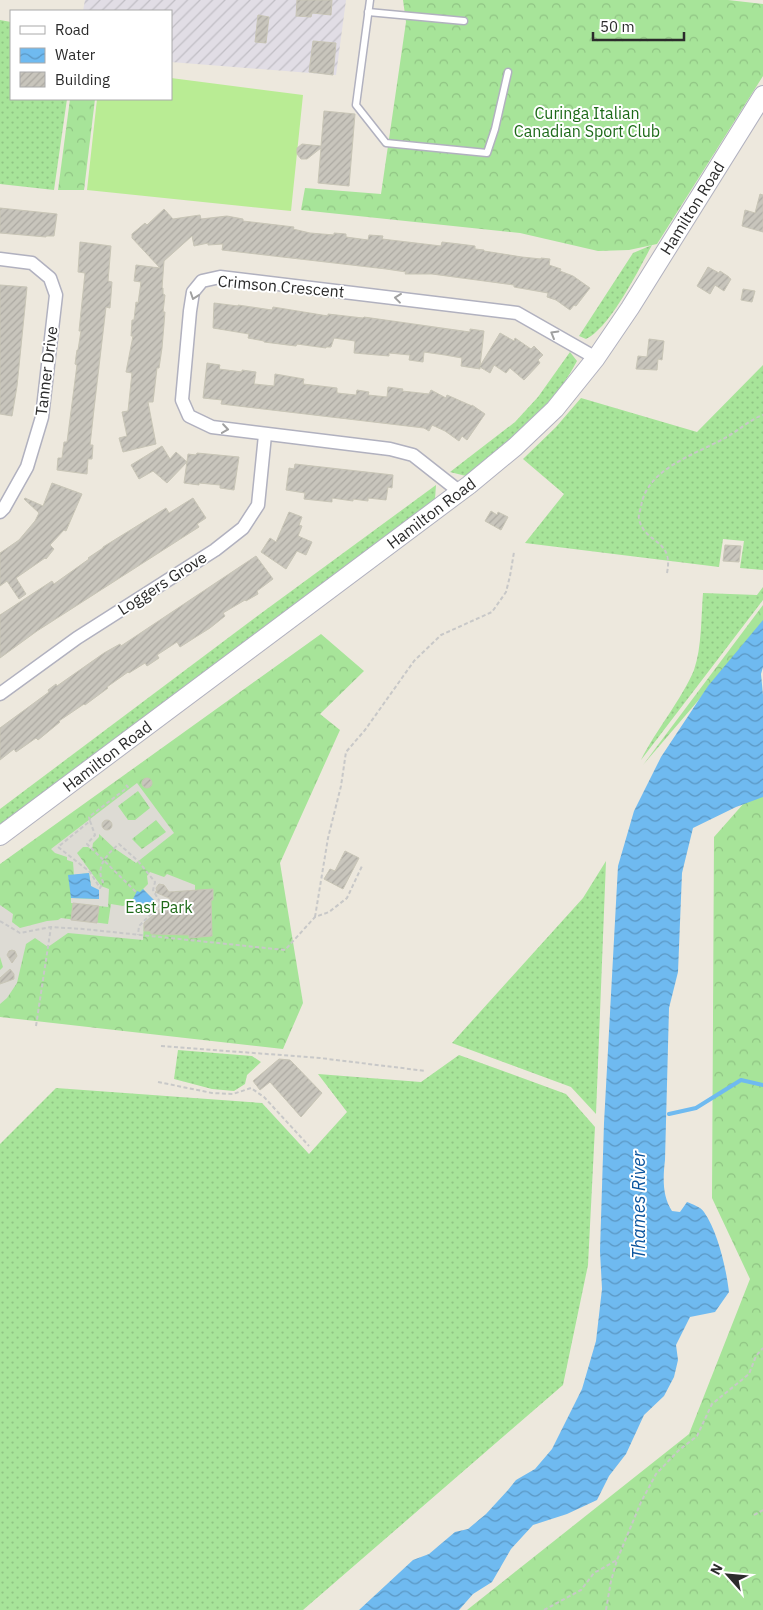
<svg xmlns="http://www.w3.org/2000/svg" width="763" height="1610" viewBox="0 0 763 1610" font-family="'IBM Plex Sans',sans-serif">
	<defs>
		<pattern id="industrial-furrows" width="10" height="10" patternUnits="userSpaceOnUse" patternTransform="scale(1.25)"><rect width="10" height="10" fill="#e1dde5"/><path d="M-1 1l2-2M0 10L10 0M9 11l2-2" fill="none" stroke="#c1bec5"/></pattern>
		<pattern id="grass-dots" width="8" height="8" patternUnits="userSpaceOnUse" patternTransform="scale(1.25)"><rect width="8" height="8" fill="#a7e499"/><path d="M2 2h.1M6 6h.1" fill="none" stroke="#90c484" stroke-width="1.8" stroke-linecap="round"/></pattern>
		<pattern id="forest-crowns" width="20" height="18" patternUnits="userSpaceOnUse" patternTransform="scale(1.25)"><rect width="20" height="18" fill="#a7e499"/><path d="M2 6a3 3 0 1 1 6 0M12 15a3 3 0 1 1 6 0" fill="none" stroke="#90c484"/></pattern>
		<pattern id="water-waves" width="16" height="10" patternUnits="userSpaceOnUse" patternTransform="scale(1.25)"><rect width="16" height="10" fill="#6fbaf0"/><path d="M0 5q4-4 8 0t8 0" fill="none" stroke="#5b97c3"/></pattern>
		<pattern id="building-hatch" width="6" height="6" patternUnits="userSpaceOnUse" patternTransform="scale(1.25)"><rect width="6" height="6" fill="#c8c5bc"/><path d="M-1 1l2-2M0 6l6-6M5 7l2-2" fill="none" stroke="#aca9a2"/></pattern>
	</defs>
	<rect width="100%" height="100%" fill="#ede8dd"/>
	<polygon fill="url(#industrial-furrows)" points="85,0 346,0 336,75 171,62 171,11 83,11"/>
	<g fill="url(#grass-dots)">
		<polygon points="0,20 11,22 11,99 67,99 54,190 0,184"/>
		<path d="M652 245C639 269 610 328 586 339L579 336 633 253Z"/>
		<path d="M570 352 577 361C553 408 507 443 466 476L450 472 515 422 538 397Z"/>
		<polygon points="763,365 763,570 740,568 744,541 723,539 719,567 525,543 564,494 523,459 556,427 581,398 697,432"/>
		<path d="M436 485 435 499C294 612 148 720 0 825V809L256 617Z"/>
		<path d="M763 587V600L641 760C656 730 682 699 694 670 702 647 701 617 703 593L757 595Z"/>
		<polygon points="606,861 596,1114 571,1087 452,1043 583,898"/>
		<polygon points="178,1050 252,1056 261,1062 247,1075 245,1084 234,1091 212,1089 174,1079"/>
		<polygon points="459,1055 566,1094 595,1127 588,1265 563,1385 303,1610 0,1610 0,1144 56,1088 262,1103 309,1154 347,1112 318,1074 421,1082"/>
	</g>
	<g fill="url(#forest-crowns)">
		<polygon points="403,0 728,0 763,4 763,76 657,244 629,250 598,251 520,233 301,210 305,188 381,194 406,22"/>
		<polygon points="70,99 95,99 84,190 58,190"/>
		<polygon points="763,605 763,625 643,765"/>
		<polygon points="321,634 364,671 320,714 340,730 280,863 303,1003 283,1049 0,1017 0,864"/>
		<polygon points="763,792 763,1610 467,1610 689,1434 750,1279 712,1198 714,837 752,794"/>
	</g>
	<polygon fill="#b9ec94" points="171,78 303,95 291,211 87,190 97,99 171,99"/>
	<g fill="#dddbd4" fill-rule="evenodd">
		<path d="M137 783 174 833 136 863 114 848 99 834V837L93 843 92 850 88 847H83L77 853 101 886 109 889 108 907 71 903V898L98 899 91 886 89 873 74 875 73 862 67 860V857L55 853 51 849ZM138 791 150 808 135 820H128L118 806ZM156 820 166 832 142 849 132 839Z"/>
		<polygon points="150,872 164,877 167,874 195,885 195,900 189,891 175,891 175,900 165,901 165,905 144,923 143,940 68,933 48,947 35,938 26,944 17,983 7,998 0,1004 0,970 3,967 0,957 0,905 13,914 12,922 20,928 47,921 58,920 61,918 108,924 111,904 123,906 133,902 144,912 154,901 143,889 148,884 147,876"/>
	</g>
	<g fill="url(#water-waves)">
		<path d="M763 620V667L761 674 763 695V797L736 807 693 828 682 873 678 972 669 1008 665 1160C663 1177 662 1196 672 1211L680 1212 687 1202C692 1204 701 1207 704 1212 718 1232 726 1268 729 1292L715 1312 690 1317 676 1345 678 1360 674 1377 664 1396 644 1415 626 1454 609 1476 597 1500 567 1514 533 1525 511 1549 492 1582 473 1594 459 1610H359L413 1560 429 1554 455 1532 468 1529 486 1514 508 1490 516 1480 535 1469 552 1449 582 1389 596 1341 602 1289 600 1251 604 1123 618 866 634 811 661 757 708 686Z"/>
		<polygon points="89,873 91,886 99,890 99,899 71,898 68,875"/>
		<polygon points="143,889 155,901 152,904 153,907 150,909 147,908 145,911 133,899 137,891 140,892"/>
	</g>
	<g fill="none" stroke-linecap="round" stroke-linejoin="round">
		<polyline stroke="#6fbaf0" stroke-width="4" points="669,1114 696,1108 741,1080 763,1085"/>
	</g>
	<g fill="url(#building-hatch)" stroke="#c8c5b6">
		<polygon points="297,0 332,0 331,15 312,13 311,17 296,16"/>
		<polygon points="258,15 269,17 266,43 255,42"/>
		<polygon points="313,41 336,43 333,75 309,72"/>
		<polygon points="324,111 355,114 349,186 318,183 321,148 307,159 301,159 297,154 297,148 302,144 321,146"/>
		<polygon points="760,194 763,195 763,232 742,226 745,210 755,213"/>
		<polygon points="0,208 57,214 54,236 46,236 46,237 0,233"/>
		<polygon points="164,209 173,219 200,215 201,219 227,216 243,219 243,221 294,227 293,229 310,233 334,235 334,233 346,234 346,237 368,240 369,235 383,236 382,239 441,246 442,242 459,244 475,246 475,249 484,250 484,251 522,257 541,259 541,258 550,259 549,265 561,269 560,271 573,276 590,288 576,306 574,305 570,310 556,300 547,297 548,293 514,287 514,285 432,274 405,274 406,272 386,269 222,250 223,244 208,245 208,243 194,246 192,236 164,261 162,288 163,288 163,294 165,295 163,312 165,312 162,348 159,368 157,368 153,402 148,402 156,444 123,452 119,438 127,436 122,412 128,411 132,373 126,372 133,336 131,336 132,320 134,320 136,302 138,303 141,282 134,281 136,265 160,268 132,238 132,234 145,223 147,225"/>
		<polygon points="80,242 111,246 108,281 112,282 110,308 106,307 94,409 90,445 93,445 92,459 88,459 87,474 57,470 58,458 62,458 64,442 67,442 77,365 75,364 77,350 78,350 81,331 79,331 85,273 78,272"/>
		<polygon points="708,267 719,273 720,271 729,277 729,278 731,279 724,291 715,285 710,294 697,286"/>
		<polygon points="0,285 27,287 17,386 12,416 0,414"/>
		<polygon points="743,289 755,291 752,302 741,300"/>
		<polygon points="214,303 238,306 238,305 272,310 273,307 328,316 328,314 363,318 364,317 470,332 470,329 484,331 480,366 500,333 514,341 515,338 531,349 534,346 543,355 538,360 540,363 524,380 510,368 506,373 494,365 490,373 480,367 480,369 461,366 462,358 445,355 424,352 423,362 409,360 410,355 389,353 389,356 354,353 355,341 334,338 331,347 326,347 326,348 297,344 296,346 264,342 264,341 248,338 249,334 213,328"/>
		<polygon points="649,339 664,341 662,360 658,359 657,370 636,369 638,356 647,357"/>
		<polygon points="207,363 220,365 219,369 242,372 242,370 256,372 254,384 274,386 275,374 304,379 303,384 337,388 337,393 356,395 357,390 369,392 368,395 387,397 388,387 403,389 402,391 429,394 431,390 446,398 447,395 472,406 472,405 485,414 467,440 462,436 459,441 445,431 432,425 429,431 424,428 221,404 222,400 203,398"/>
		<polygon points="162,446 170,459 176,452 187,462 167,483 153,471 139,479 131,465"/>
		<polygon points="197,453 239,457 234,490 220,488 220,485 199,483 199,485 184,483 188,454 196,455"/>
		<polygon points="295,464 393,475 392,488 388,487 386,500 368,498 368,501 353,499 353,501 332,498 332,502 304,499 305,493 286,490 289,468 294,469"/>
		<polygon points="52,483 82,494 66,531 64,530 50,545 54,549 46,559 45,558 16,578 26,594 19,599 7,581 0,586 0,553 19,540 35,521 39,513 24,499 25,498 43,506"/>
		<polygon points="193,498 206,518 197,524 199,527 37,631 0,658 0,615 52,581 54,584 89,559 88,558 103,548 103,547 166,508 169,513"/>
		<polygon points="491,511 497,515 498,512 508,517 501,530 485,521"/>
		<polygon points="289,512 302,517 299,525 302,526 298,536 312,542 306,555 297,551 286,569 261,552 270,538 276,542"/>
		<polygon points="725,545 741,546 739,562 723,561"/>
		<polygon points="256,556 273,579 257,591 258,594 246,601 245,600 223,613 225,616 210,628 180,647 177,642 157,655 159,658 147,666 145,663 129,673 128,672 107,687 108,688 85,705 84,704 59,721 60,722 38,740 36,738 16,752 14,749 0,760 0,728 49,692 48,690 56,684 57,686 104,653 120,644 121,646"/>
		<circle cx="147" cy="783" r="5"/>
		<circle cx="107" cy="825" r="5"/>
		<polygon points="345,851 359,858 343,889 324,879 330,869 335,871"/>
		<polygon points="159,884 164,885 169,892 213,889 213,900 211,900 212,936 189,938 189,935 151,934 150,931 144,931 144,923 171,899 155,892 157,892 156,888"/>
		<polygon points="73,903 99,906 97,923 71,920"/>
		<polygon points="12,950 15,951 17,956 12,963 7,955 9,951"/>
		<polygon points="10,969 14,974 14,979 0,984 0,978"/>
		<polygon points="279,1059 290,1060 322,1093 301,1117 270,1082 260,1090 253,1081"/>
	</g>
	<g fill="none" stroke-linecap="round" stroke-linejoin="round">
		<g stroke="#b1b1bf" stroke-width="9">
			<g id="lane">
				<polyline points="370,0 356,105 386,143 487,153 495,129 508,72"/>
				<polyline points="368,12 464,21"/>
			</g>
		</g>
		<g stroke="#b1b1bf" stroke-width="15">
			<g id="street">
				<polyline points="0,259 32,263 50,278 56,295 42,417 27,467 4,508 0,512"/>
				<polyline points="460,492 413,455 390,449 212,427 189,416 182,400 190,311 193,292 202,281 220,277 517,313 596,358"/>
				<polyline points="0,694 77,638 215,550 243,528 258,505 265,435"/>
			</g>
		</g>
		<g stroke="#b1b1bf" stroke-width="20">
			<polyline id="secondary" points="0,836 469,485 515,447 555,409 596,358 630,308 763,95"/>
		</g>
		<g stroke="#c8c8c8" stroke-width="2" stroke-dasharray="4 2.5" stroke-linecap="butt">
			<path d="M667 573C674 538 645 545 639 519 638 516 640 511 641 507 646 469 694 455 723 439 737 432 749 420 763 415"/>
			<path d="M126 785 128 787 89 817 90 821 58 847 90 872 100 888 103 882C95 867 107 854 119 844L138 861 155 882 153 890 161 904 139 926 138 935"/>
			<polyline points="90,821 95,835 87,844 136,892"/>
			<polyline points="315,917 328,838 341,786 346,752 365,730 414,661 441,635 492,612 506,592 510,576 514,552"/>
			<polyline points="0,921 20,933 51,927 83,929 285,950 315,917 329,912 347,898 362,866"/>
			<polyline points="36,1026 51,927"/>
			<polyline points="161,1046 320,1058 426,1071"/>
			<polyline points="158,1082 212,1093 233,1094 251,1088 264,1097 309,1146"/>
			<polyline points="754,1515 763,1510"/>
			<polyline points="544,1610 581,1590 594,1573 617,1560"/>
			<polyline points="606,1610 611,1581 617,1560 641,1502 656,1474 678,1451 697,1436 712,1404 749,1374 756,1356 763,1348"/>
		</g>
		<use href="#lane" stroke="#fff" stroke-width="6"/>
		<use href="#street" stroke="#fff" stroke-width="12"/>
		<use href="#secondary" stroke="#fff" stroke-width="18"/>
	</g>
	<defs><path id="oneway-chevron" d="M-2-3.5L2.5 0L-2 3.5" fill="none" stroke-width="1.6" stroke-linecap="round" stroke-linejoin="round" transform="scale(1.25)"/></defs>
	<g stroke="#a0a0a0">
		<use href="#oneway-chevron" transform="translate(194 296) rotate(109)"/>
		<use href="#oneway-chevron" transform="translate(398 298) rotate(-173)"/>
		<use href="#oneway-chevron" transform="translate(554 334) rotate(-150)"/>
		<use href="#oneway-chevron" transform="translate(225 429) rotate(8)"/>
	</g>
	<g text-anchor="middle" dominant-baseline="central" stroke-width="4" stroke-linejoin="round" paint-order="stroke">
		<g font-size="16" fill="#1e6a19" stroke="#fff">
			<text x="587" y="113">Curinga Italian<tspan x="587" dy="18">Canadian Sport Club</tspan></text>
			<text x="159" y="907">East Park</text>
		</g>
		<g font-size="16" fill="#2b2b2b" stroke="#fff">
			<text transform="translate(692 208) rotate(-58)">Hamilton Road</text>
			<text transform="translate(281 286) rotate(5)">Crimson Crescent</text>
			<text transform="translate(46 371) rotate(-83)">Tanner Drive</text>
			<text transform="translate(431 513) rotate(-37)">Hamilton Road</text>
			<text transform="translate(162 583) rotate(-33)">Loggers Grove</text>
			<text transform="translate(107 756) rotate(-37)">Hamilton Road</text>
		</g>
		<g font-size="18" font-style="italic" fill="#0c559e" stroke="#fff">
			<text transform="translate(638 1205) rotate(-90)">Thames River</text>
		</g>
	</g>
	<rect x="10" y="10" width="162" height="90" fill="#ffffff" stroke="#aaaaaa"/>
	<rect x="20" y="26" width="25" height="8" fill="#ffffff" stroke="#aaaaaa"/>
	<text x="55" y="35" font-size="15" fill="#2b2b2b">Road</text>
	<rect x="20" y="48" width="25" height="15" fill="url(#water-waves)" stroke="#aaaaaa"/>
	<text x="55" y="60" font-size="15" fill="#2b2b2b">Water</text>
	<rect x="20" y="72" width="25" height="15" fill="url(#building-hatch)" stroke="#aaaaaa"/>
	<text x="55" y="85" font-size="15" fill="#2b2b2b">Building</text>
	<g transform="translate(728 1575) rotate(297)" stroke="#ffffff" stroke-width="4" paint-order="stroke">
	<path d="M0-4L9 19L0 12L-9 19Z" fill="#2b2b2b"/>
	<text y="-8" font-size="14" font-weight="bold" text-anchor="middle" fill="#2b2b2b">N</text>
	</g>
	<path d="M593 32v8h91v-8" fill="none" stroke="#2b2b2b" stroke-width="2.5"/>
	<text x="600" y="32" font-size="15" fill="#2b2b2b" stroke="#ffffff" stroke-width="4" paint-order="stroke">50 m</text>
</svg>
